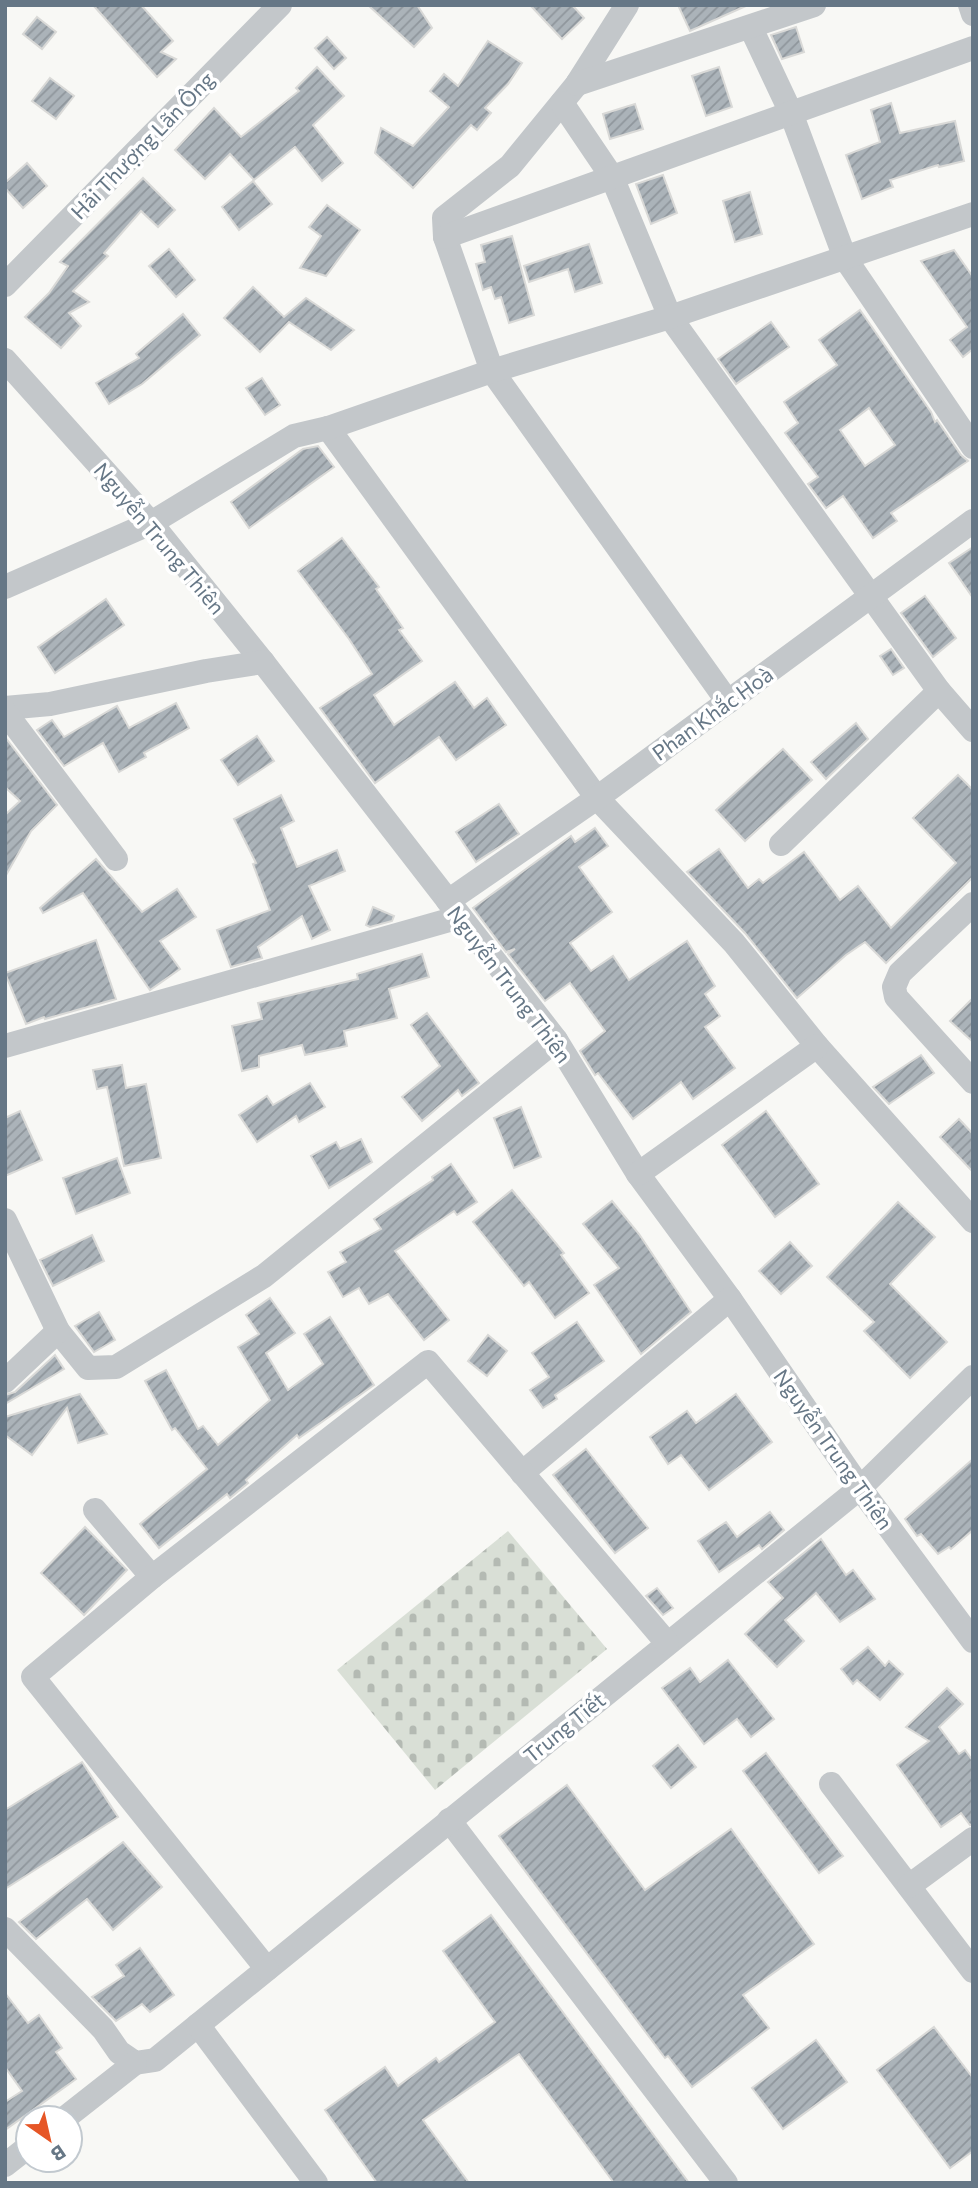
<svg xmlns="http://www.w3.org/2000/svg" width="978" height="2188" viewBox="0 0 978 2188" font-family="Commissioner,sans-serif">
	<defs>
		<pattern id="cemetery-stones" width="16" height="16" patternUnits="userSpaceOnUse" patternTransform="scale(1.75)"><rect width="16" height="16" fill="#d9dfd6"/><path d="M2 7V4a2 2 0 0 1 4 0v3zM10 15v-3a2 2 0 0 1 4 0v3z" fill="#b4bab3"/></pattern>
		<pattern id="building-hatch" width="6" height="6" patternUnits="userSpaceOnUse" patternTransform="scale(1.75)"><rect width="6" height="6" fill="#abb3b9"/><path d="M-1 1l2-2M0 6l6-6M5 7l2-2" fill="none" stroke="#8f969c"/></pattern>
	</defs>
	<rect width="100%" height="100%" fill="#f8f8f5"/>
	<polygon fill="url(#cemetery-stones)" points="508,1531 607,1649 435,1790 337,1670"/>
	<g fill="url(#building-hatch)" stroke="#d9d9d7" stroke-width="2" fill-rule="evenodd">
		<polygon points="93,5 141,5 173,41 161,52 176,59 157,77"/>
		<polygon points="368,5 417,5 432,28 414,47"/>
		<polygon points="530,5 572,5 584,18 562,39"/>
		<polygon points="678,5 748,5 690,31"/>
		<polygon points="37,17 56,32 42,49 23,34"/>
		<polygon points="796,27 804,52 782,59 771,35"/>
		<polygon points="327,37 346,58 334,69 315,48"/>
		<polygon points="488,41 522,63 508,84 485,108 491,113 477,130 471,125 413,188 375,153 381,128 413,146 449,107 430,91 444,74 458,86"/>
		<polygon points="317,67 344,96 313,125 343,163 322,181 295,147 254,180 230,154 205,179 175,150 214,108 241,137 299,91 296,88"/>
		<polygon points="719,67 732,107 706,116 692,76"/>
		<polygon points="50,78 74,96 56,119 32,101"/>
		<polygon points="891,103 900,133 955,121 964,161 939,167 938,165 890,180 893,187 862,199 846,155 880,142 871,110"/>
		<polygon points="635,104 643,129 610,139 603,114"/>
		<polygon points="27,163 47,186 23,208 5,188 5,183"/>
		<polygon points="663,175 677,213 651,224 636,184"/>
		<polygon points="143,178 175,210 158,227 141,211 104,253 108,256 73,291 89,302 69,313 81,326 61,348 25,317 49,293 68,266 60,262"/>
		<polygon points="253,181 272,204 239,230 222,207"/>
		<polygon points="750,192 762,234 735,242 723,201"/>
		<polygon points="327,205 360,230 326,276 300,268 321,236 309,227"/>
		<polygon points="512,236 534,315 509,323 501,297 495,299 491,287 483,290 476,264 485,262 481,245"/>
		<polygon points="589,244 602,283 575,292 568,269 529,282 524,266"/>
		<polygon points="169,249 195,280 176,297 149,266"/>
		<polygon points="954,250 973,277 973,349 963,357 950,340 967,327 921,261"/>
		<polygon points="253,287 284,317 306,298 354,330 331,350 289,322 260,352 224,318"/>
		<path d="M860 310 931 412 935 422 937 420 961 455 968 461 891 513 897 521 873 538 843 496 826 508 808 484 818 477 785 433 798 423 784 402 837 365 819 340ZM869 408 895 445 865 466 840 430Z"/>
		<polygon points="183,314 200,335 142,384 109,404 96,383 139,358 136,354"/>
		<polygon points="771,322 789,347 736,384 718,359"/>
		<polygon points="262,378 280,405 265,415 246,388"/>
		<polygon points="318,446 334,467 249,528 231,502 303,449"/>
		<polygon points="342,538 379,587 376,589 403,628 399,630 422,661 374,695 394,725 455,682 474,708 487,698 506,725 456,760 439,737 375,783 320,708 372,674 349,639 298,571"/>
		<polygon points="973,547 973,598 949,563"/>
		<polygon points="925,596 956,638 933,657 901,613"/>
		<polygon points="106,599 124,625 55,673 38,647"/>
		<polygon points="891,649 904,668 893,675 880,656"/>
		<polygon points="176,703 189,728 144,753 146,757 119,772 103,743 64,766 37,730 52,720 64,737 117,706 129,728"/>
		<polygon points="856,723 868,739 826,779 811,762"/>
		<polygon points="257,736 274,761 238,785 221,760"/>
		<polygon points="5,737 57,805 31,831 5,877 5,815 20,801 5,787"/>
		<polygon points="783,749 812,780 745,841 716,810"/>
		<polygon points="958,775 973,790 973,881 971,879 886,963 865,942 846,955 797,998 745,933 687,872 719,849 748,888 759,879 763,883 804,852 840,900 858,886 891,928 956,863 913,818"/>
		<polygon points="281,795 294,821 281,828 297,867 337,850 345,871 309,886 330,930 312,939 302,916 258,947 262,958 231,967 217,930 270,910 253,864 256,863 234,819"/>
		<polygon points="499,804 519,834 476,862 456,832"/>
		<polygon points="595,828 608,846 579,867 612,912 570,943 591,971 613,956 629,980 687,941 715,986 705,994 720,1016 705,1027 735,1068 693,1099 681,1082 633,1119 598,1073 595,1075 580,1051 605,1031 570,983 545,1001 508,954 515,949 506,952 473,908 571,836 575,842"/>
		<polygon points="96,859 142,912 177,889 196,917 160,941 180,969 150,990 83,893 43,913 40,908"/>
		<polygon points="373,907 394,916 392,921 370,927 366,925"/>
		<polygon points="96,940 116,999 45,1019 44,1017 26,1024 5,973"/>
		<polygon points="422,954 429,977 389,989 397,1018 344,1031 347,1046 305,1055 302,1045 259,1056 259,1067 242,1071 232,1026 262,1019 258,1003 358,979 357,974"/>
		<polygon points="973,998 973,1042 950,1021"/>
		<polygon points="427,1013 479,1083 462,1096 458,1090 422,1121 402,1097 440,1066 411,1025"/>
		<polygon points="921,1055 934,1073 889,1104 873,1087"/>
		<polygon points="122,1065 126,1088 146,1084 161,1158 124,1166 107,1087 97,1089 93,1070"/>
		<polygon points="310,1083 325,1107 299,1122 296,1116 257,1142 239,1115 267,1096 273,1105"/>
		<polygon points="521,1107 541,1157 514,1168 494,1118"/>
		<polygon points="20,1111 42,1160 5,1176 5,1118"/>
		<polygon points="766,1111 819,1184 775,1217 722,1145"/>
		<polygon points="959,1119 973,1134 973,1172 940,1137"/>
		<polygon points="361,1139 372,1162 329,1188 311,1156 336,1142 340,1149"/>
		<polygon points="117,1158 130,1193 76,1214 63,1178"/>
		<polygon points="451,1164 477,1202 457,1215 454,1211 395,1251 449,1320 424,1340 388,1294 369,1304 359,1288 343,1297 328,1272 346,1262 340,1252 381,1229 374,1219 433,1180 432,1177"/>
		<polygon points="512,1190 564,1253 561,1255 589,1293 555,1318 529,1282 524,1286 473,1222"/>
		<polygon points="612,1201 639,1234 691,1312 641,1354 594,1285 619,1268 583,1224"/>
		<polygon points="898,1202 935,1237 890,1284 947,1342 910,1378 864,1331 874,1322 827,1277"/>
		<polygon points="92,1235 104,1261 53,1286 40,1260"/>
		<polygon points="790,1242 812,1266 781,1294 759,1271"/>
		<polygon points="270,1298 295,1333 266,1353 288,1390 323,1364 304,1334 330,1317 374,1385 299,1438 297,1435 246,1480 248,1483 230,1498 227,1494 159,1548 140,1524 207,1469 175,1428 172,1430 145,1381 166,1370 198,1429 203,1426 218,1445 270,1400 238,1347 259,1334 246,1315"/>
		<polygon points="99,1312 115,1340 94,1352 75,1326"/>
		<polygon points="577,1322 604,1361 555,1395 557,1399 543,1408 530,1390 549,1377 532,1353"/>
		<polygon points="488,1335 507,1351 487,1376 468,1361"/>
		<polygon points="55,1355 64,1369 5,1404 5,1395 15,1392"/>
		<polygon points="80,1394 107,1434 78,1443 67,1408 32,1455 5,1435 5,1417"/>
		<polygon points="736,1394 772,1442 709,1490 681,1455 668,1464 650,1437 687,1411 696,1423"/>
		<polygon points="586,1449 648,1528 615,1553 553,1475"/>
		<polygon points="973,1459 973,1530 951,1549 949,1547 938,1554 921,1534 917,1536 905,1519"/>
		<polygon points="770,1512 784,1530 762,1549 759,1545 719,1572 698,1541 726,1522 737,1537"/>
		<polygon points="85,1527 127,1570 84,1615 41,1573"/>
		<polygon points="821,1539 846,1575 853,1570 875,1599 840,1622 816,1593 785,1620 804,1641 777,1667 745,1634 783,1598 768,1582"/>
		<polygon points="657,1588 673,1608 663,1615 646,1596"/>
		<polygon points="868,1647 885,1666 889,1661 903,1674 880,1700 857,1680 853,1684 841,1669"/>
		<polygon points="728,1660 774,1719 751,1737 737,1719 704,1744 662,1688 690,1668 700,1682"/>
		<polygon points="947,1688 963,1704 939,1727 959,1754 965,1750 973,1761 973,1824 970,1825 961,1813 941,1827 897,1765 929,1741 906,1727"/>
		<polygon points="678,1745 696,1767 671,1788 653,1766"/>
		<polygon points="766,1753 843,1856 819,1873 743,1771"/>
		<polygon points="82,1762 118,1817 5,1889 5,1810"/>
		<polygon points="567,1785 645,1890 731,1829 814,1944 743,1995 769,2028 692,2087 668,2056 665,2058 499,1836"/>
		<polygon points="123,1842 162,1887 113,1930 87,1899 36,1939 19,1922"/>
		<polygon points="491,1915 689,2183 614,2183 519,2054 423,2120 469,2183 377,2183 325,2110 385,2067 398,2086 436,2058 439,2062 495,2022 443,1951"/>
		<polygon points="140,1948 174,1995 150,2012 142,2004 116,2021 92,1997 124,1976 116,1965"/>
		<polygon points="5,1993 28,2023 39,2015 62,2048 56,2052 76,2079 5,2130 5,2102 22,2091 5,2067"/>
		<polygon points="934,2027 973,2078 973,2151 950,2168 877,2070"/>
		<polygon points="816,2040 847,2082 783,2129 752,2088"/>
	</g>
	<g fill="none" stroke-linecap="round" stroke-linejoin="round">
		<g stroke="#c3c7ca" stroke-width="24">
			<polyline points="627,5 577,84 510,166 444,218 445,237 492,371 728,702"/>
			<polyline points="970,5 973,14"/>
			<polyline points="751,28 791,113 845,258 973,447"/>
			<polyline points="577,84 814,5"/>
			<polyline points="562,103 612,177 670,317 939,691 973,730"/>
			<polyline points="445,237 973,48"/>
			<polyline points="5,285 280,5"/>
			<polyline points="5,360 151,523 263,662 556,1040 638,1174 730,1299 860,1488 973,1641"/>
			<polyline points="328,428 597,798 734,943 817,1046 973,1221"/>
			<polyline points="5,587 151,523 294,436 328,428 492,371 670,317 973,214"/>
			<polyline points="5,708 50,704 206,671 263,662"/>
			<polyline points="5,712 116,859"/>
			<polyline points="781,844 939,691"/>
			<polyline points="448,901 597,798 973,521"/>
			<polyline points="973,904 900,973 894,987 896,997 973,1082"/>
			<polyline points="5,1046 460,917"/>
			<polyline points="638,1174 817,1046"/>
			<polyline points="5,1220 58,1331 88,1368 116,1367 264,1276 556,1040"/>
			<polyline points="5,1381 58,1331"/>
			<polyline points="522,1473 730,1299"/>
			<polyline points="95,1510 152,1577"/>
			<polyline points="831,1784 973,1971"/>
			<polyline points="449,1820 726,2183"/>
			<polyline points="909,1886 973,1839"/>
			<polyline points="5,1929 103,2029 119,2052 135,2063 155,2060 860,1488 973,1377"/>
			<polyline points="267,1969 33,1677 152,1577 428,1362 667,1643"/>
			<polyline points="198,2025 316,2183"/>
			<polyline points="65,2118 135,2063"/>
			<polyline points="5,2165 28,2147"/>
		</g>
	</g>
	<g text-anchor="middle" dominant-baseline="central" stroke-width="7" stroke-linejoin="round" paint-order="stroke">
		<g font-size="21" fill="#667786" stroke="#fff">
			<text transform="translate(142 145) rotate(-46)">Hải Thượng Lãn Ông</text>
			<text transform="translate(160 538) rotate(50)">Nguyễn Trung Thiên</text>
			<text transform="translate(712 713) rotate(-36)">Phan Khắc Hoà</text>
			<text transform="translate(510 984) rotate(53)">Nguyễn Trung Thiên</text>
			<text transform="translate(834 1449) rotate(55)">Nguyễn Trung Thiên</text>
			<text transform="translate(564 1727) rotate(-39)">Trung Tiết</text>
		</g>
	</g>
	<rect width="978" height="2188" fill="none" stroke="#667786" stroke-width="14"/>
	<g transform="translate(49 2139) rotate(146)"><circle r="33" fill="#ffffff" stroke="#c2c9cf" stroke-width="2"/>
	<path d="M0-5L12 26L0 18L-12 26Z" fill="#e65626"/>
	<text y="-10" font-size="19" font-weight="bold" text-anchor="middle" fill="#667786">B</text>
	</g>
</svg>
